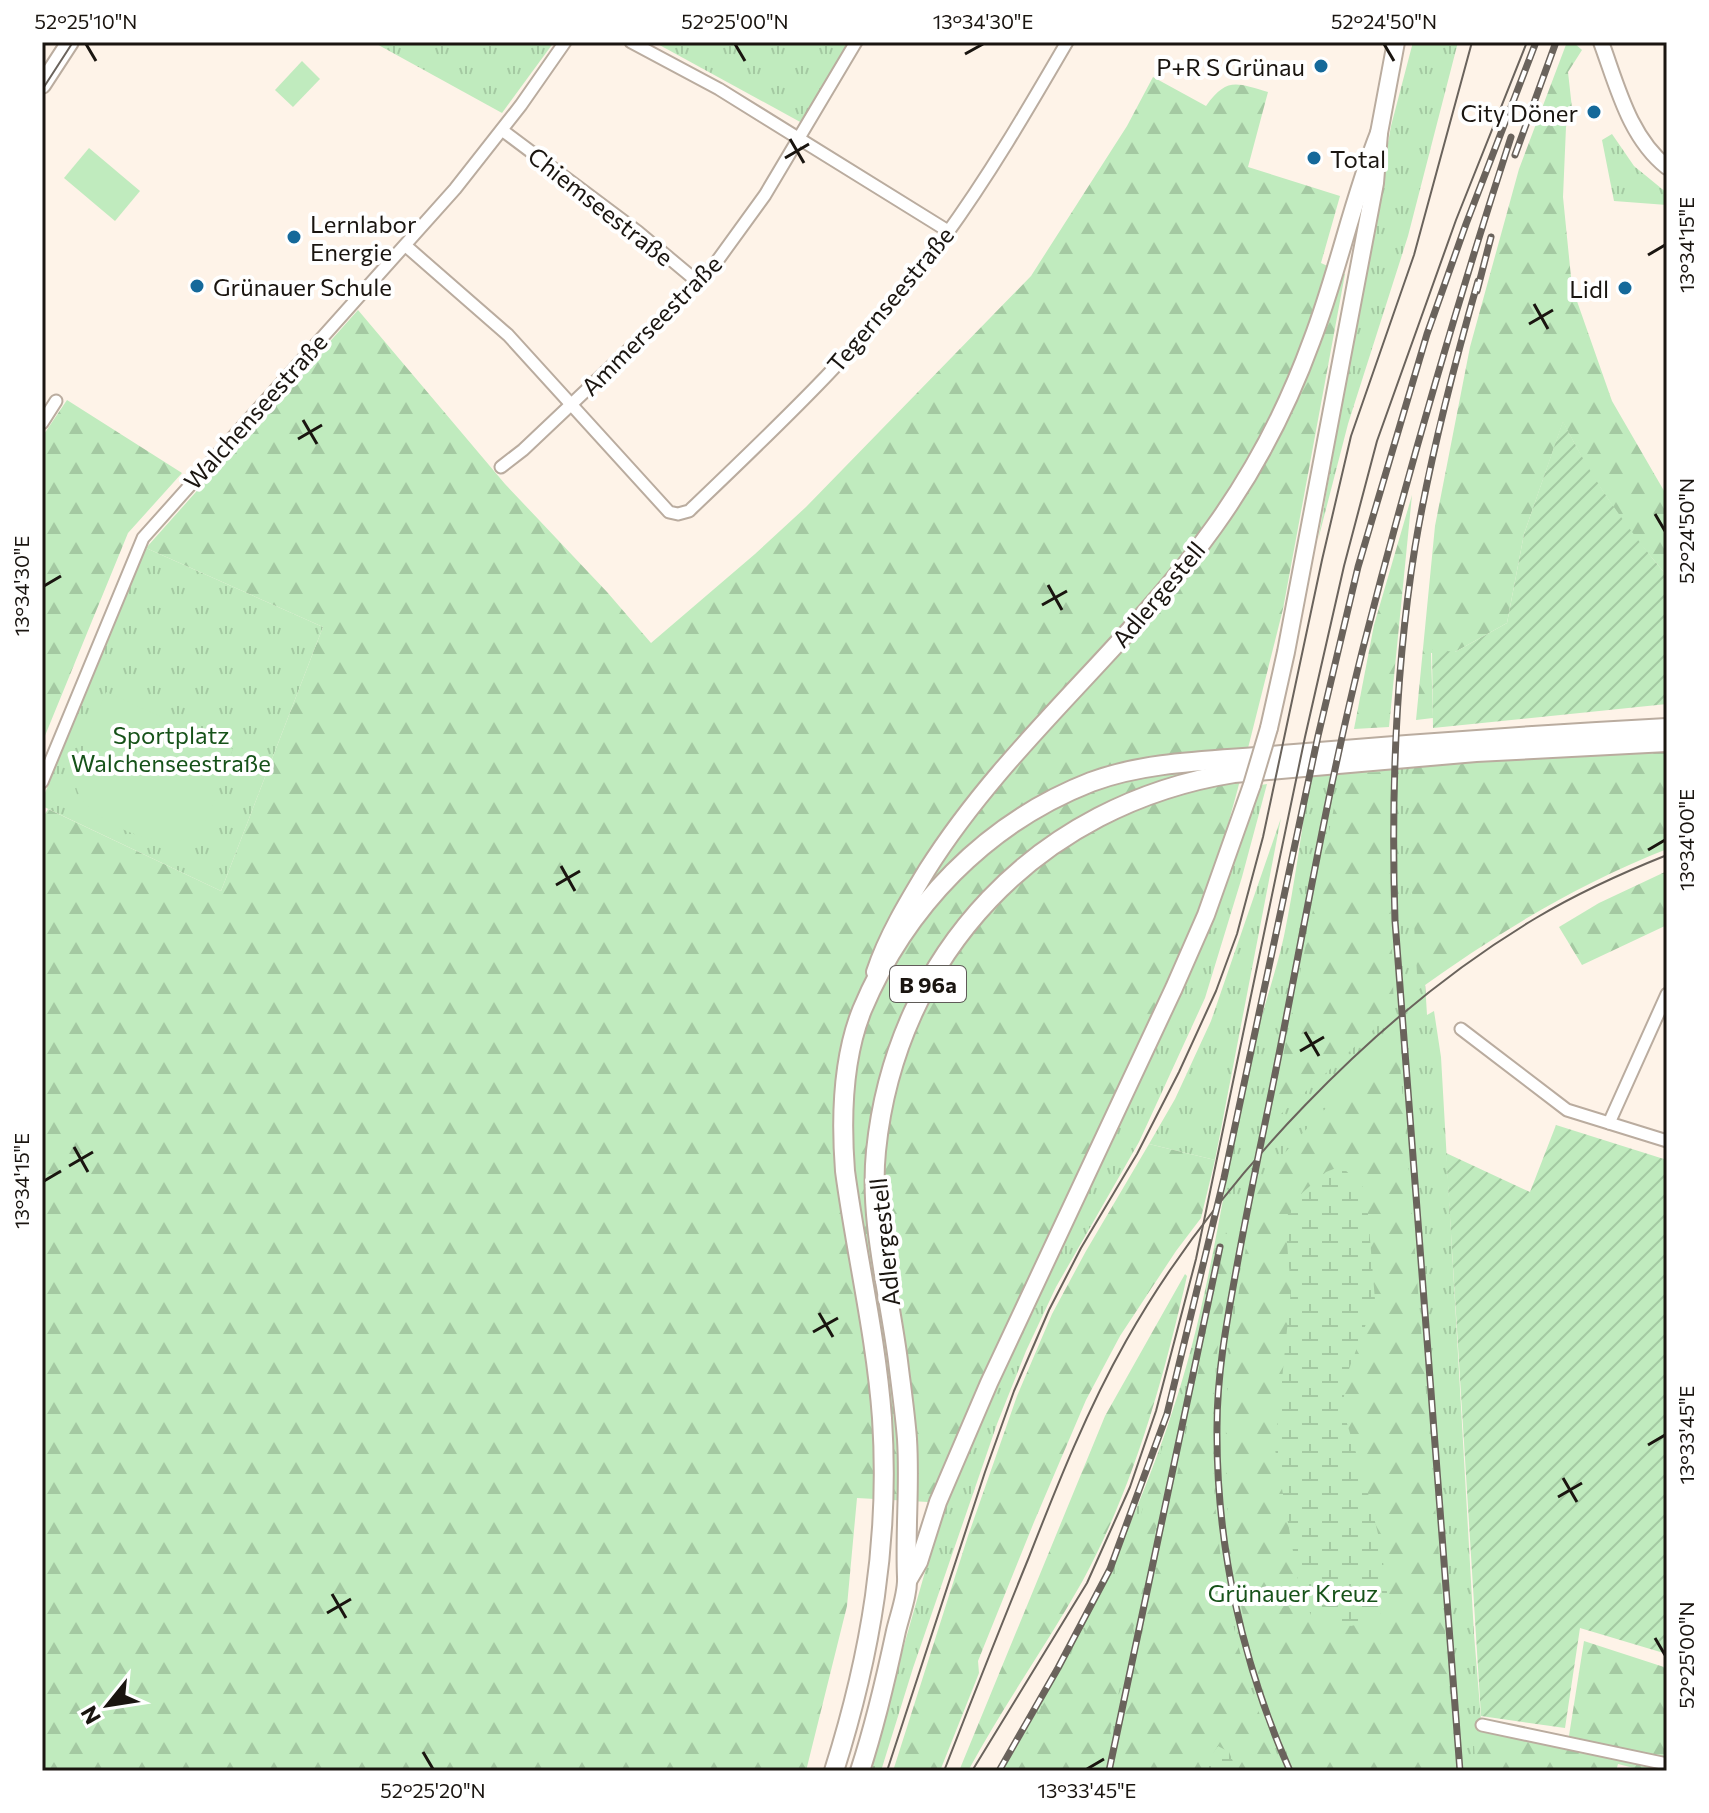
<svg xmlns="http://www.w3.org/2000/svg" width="1709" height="1813" viewBox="0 0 1709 1813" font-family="Commissioner,sans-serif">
	<defs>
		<pattern id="grass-tufts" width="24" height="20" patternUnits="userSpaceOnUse" patternTransform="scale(2)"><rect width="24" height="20" fill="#c0ebbe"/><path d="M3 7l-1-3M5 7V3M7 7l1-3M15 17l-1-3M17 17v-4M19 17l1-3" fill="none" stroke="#a4c9a2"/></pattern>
		<pattern id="forest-firs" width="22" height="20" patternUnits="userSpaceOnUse" patternTransform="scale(2)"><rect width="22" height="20" fill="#c0ebbe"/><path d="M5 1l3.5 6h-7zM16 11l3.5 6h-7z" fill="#a4c9a2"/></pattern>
		<pattern id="wetland-marsh" width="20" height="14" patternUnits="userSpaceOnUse" patternTransform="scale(2)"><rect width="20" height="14" fill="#c0ebbe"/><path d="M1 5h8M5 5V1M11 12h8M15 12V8" fill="none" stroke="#a4c9a2"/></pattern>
		<pattern id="garden-furrows" width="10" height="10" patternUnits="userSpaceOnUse" patternTransform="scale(2)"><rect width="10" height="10" fill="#c0ebbe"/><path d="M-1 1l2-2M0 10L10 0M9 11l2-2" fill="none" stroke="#a4c9a2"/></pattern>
	</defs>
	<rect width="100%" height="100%" fill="#fef3e8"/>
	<g fill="url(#grass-tufts)">
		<polygon points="373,42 554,42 502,113"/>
		<polygon points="654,42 848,42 802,123"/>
		<polygon points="1413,42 1458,42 1408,236 1348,424 1318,540 1391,126"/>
		<polygon points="1612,134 1634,166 1667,193 1667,205 1614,201 1602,140"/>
		<polygon points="146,548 323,627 221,891 42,806 42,800"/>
		<path d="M1422 767V932L1427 1015 1434 1011 1441 1057 1474 1634 1482 1732 1618 1760 1615 1771H1002C1074 1651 1136 1528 1178 1394 1211 1289 1225 1178 1248 1070 1257 1025 1274 981 1284 936 1295 883 1302 829 1310 775Z"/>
		<polygon points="1267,784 1242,877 1205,998 1139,1142 1056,1287 1026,1351 997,1424 913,1668 881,1771 868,1771 941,1516 977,1425 1179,997 1205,935 1261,785"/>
		<polygon points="1281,818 1215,1160 1149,1144 1175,1099 1211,1021"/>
	</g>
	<g fill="url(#forest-firs)">
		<polygon points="1567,42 1573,42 1582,50 1568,72 1572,108 1566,127 1563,197 1572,287 1612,401 1667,496 1667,576 1628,529 1588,469 1563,422 1524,534 1507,623 1455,652 1431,653 1433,718 1416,720 1435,526 1470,347 1519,169"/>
		<path d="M1153 77 1206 106C1227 77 1236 83 1268 92L1248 167 1340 196 1321 263 1345 274 1283 609 1238 788 1215 872 1166 988 1015 1309 928 1502 857 1498 847 1606 806 1771H42V1339L44 1335 42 1333V819L48 809 221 891 323 627 146 548 358 310 505 484 607 592 651 643 755 554 806 507 1031 276 1127 126Z"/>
		<polygon points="67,400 182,473 128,533 42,743 42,437"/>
		<polygon points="1412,495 1389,727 1354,729 1374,625"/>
		<path d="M1667 750V849C1578 884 1495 934 1418 990L1409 841 1412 762Z"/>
		<polygon points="1389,772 1387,805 1394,1011 1269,1125 1341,773"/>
		<polygon points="1667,871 1667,925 1582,965 1559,927 1599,903"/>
		<path d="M1398 1038 1456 1771H1295C1219 1604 1212 1444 1243 1266 1247 1248 1251 1196 1259 1183 1267 1169 1281 1158 1291 1146 1325 1108 1360 1073 1398 1038Z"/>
		<polygon points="1149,1144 1215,1160 1201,1218 1176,1251 1120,1336 1086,1400 1034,1522 978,1661 979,1673 940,1771 893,1771 968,1536 1017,1396 1052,1314 1086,1251"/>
		<path d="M1243 1216C1235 1256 1224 1296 1219 1336 1201 1482 1221 1637 1283 1771H1112L1184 1443 1227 1227Z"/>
		<path d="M1185 1274 1187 1276C1163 1381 1134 1486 1082 1582 1046 1646 1003 1706 968 1771H959L1105 1416Z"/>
		<polygon points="1166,1436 1176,1439 1101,1771 1004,1771 1109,1592 1141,1514"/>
		<polygon points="1584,1641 1667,1668 1667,1771 1646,1771 1618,1764 1616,1771 1476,1771 1473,1732 1568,1742"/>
	</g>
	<g fill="url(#wetland-marsh)">
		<polygon points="1341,1166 1366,1190 1375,1300 1349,1369 1342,1407 1367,1489 1381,1546 1388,1600 1378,1619 1351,1626 1311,1615 1300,1591 1275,1449 1291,1290 1285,1219 1302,1193 1326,1172"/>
		<polygon points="1218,1746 1229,1752 1237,1771 1200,1771"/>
	</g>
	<g fill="url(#garden-furrows)">
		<path d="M1563 421C1591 478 1626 527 1667 576V704L1433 728 1432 649 1455 652 1507 623 1524 534Z"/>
		<polygon points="1556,1125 1667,1160 1667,1654 1580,1628 1565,1728 1481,1716 1446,1153 1530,1192"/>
	</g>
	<g fill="#c0ebbe">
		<polygon points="302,61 320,79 293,107 275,90"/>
		<polygon points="89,148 140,191 115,221 64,178"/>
		<path d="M106 692 233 749C224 772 213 817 196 833 169 858 82 820 76 786 73 766 98 713 106 692Z"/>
	</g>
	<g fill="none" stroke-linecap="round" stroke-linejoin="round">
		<g stroke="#baac9f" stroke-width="15">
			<g id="minor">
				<polyline points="631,42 719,89 948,231"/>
				<polyline points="502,130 638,232 699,283"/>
				<path d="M406 246 508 335 669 512 678 514 689 511C778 426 870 339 943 239 989 176 1028 109 1067 42"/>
				<polyline points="42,423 56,401"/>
				<polyline points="501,467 523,450 671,310 715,264 765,195 856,42"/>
				<polyline points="42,782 143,538 455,189 521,105 565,42"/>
				<polyline points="1461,1029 1567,1110 1667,1141"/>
				<polyline points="1609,1123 1667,994"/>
				<polyline points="1482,1725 1667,1764"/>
			</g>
		</g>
		<g stroke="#baac9f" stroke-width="18">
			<path id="tertiary" d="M1601 42C1617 85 1629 137 1667 167"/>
		</g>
		<g stroke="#baac9f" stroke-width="20">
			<g id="secondary">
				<polyline points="42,85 70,42"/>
				<polyline points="1269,728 1286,652 1375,183 1379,133 1396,42"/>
				<path d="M875 972C887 936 907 903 927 870 1007 743 1127 649 1214 527 1255 470 1288 406 1312 340 1338 272 1352 201 1379 133"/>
				<polyline points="908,1581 919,1562 938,1502 989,1383 1174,988 1206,915 1252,785"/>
			</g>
		</g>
		<g stroke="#baac9f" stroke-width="22">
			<g id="primary">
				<path d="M834 1771C871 1654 890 1541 882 1418 876 1335 856 1253 845 1171 841 1119 842 1060 862 1010 905 907 986 823 1091 782 1150 760 1219 761 1282 755 1410 744 1538 735 1667 728"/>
				<path d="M860 1771C875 1725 886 1678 896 1631 900 1614 908 1594 907 1577 905 1531 910 1485 907 1439 905 1413 901 1386 898 1361 889 1291 869 1221 876 1151 896 953 1039 804 1234 773L1476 752 1667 742"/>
			</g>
		</g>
		<use href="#minor" stroke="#fff" stroke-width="11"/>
		<use href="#tertiary" stroke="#fff" stroke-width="14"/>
		<use href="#secondary" stroke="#fff" stroke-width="16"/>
		<use href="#primary" stroke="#fff" stroke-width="18"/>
		<g stroke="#6a635c" stroke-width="2">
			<polyline points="42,90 73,42"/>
			<polyline points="887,1771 985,1472 1014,1391 1049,1310 1081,1248 1137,1154 1179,1072 1216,991 1237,934 1263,837 1322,560 1351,436 1414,255 1472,42"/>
			<path d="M944 1771C972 1699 1000 1628 1029 1557 1058 1483 1087 1410 1126 1341 1217 1180 1377 1013 1536 918 1578 893 1622 873 1667 855"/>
			<polyline points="972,1771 1087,1583 1130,1487 1156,1411 1196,1259 1305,737 1344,566 1377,441 1456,220 1527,42"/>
		</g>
		<g stroke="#6a635c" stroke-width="7">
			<g id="rail">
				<polyline points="1515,155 1556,42"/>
				<polyline points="1477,291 1491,237"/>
				<polyline points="999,1771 1058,1668 1110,1569 1167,1414 1224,1178 1318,736 1358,567 1427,334 1466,224 1536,42"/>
				<polyline points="1109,1771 1220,1247"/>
				<path d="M1290 1771C1242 1663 1216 1545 1217 1427 1217 1370 1228 1315 1238 1260 1251 1188 1267 1116 1281 1044 1307 912 1330 779 1363 648 1407 476 1456 306 1511 137"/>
				<path d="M1460 1771 1395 921C1391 796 1395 671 1415 547 1430 457 1453 369 1478 281"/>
			</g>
		</g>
		<use href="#rail" stroke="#fff" stroke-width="4" stroke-dasharray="12" stroke-linecap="butt"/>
		<g stroke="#baac9f" stroke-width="20" stroke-linecap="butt">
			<polyline id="secondary-bridge" points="1252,785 1269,728"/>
		</g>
		<use href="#secondary-bridge" stroke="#fff" stroke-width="16"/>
	</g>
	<path fill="none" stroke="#1a1510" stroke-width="3" d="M86 44 96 61M735 44 745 61M1384 44 1394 61M965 54 983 44M790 139 804 163M785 158 809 144M1648 255 1665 245M1534 304 1548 329M1529 324 1553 310M303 420 317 444M298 439 322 425M1655 514 1665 531M1048 585 1062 610M44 586 61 576M1042 605 1067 591M1648 850 1665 840M561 866 575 891M556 885 580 871M1305 1032 1319 1056M1300 1051 1324 1037M74 1147 88 1172M69 1166 93 1152M44 1181 61 1171M819 1313 833 1337M813 1332 838 1318M1648 1445 1665 1435M1563 1478 1577 1502M1558 1497 1582 1483M332 1594 346 1618M327 1613 351 1599M1655 1638 1665 1655M423 1752 433 1769M1087 1769 1104 1759"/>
	<g fill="#15699a" stroke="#fff" stroke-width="3">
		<circle cx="1321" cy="66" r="8"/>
		<circle cx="1594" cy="112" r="8"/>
		<circle cx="1314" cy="158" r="8"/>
		<circle cx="294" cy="237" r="8"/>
		<circle cx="197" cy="286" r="8"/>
		<circle cx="1625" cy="288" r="8"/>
	</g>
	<g text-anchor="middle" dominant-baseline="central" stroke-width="8" stroke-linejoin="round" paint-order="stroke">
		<rect fill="#fff" stroke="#5f5b58" stroke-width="2" x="890" y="966" width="76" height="36" rx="6"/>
		<g font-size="22" font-weight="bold" fill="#1a1510">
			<text x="928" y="984">B 96a</text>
		</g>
		<g font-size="24" fill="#1a1510" stroke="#fff" text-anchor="end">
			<text x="1305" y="66">P+R S Grünau</text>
			<text x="1578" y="112">City Döner</text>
			<text x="1330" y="158" text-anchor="start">Total</text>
			<text x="310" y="223" text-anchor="start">Lernlabor<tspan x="310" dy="28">Energie</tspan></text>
			<text x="213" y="286" text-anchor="start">Grünauer Schule</text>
			<text x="1609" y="288">Lidl</text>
		</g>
		<g font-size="24" fill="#1a1510" stroke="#fff">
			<text transform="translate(601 206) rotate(38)">Chiemseestraße</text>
			<text transform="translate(890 299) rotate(-50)">Tegernseestraße</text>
			<text transform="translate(651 325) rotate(-45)">Ammerseestraße</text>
			<text transform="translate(255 411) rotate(-48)">Walchenseestraße</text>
			<text transform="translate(1158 594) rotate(-50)">Adlergestell</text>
			<text transform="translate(884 1242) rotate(-96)">Adlergestell</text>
		</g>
		<g font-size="24" fill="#165219" stroke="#fff">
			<text x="171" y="734">Sportplatz<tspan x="171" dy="28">Walchenseestraße</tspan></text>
			<text x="1293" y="1592">Grünauer Kreuz</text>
		</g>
	</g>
	<rect width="1709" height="1813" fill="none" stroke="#ffffff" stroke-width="88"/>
	<g transform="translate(108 1705) rotate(240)" stroke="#ffffff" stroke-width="6" paint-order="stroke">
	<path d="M0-6L14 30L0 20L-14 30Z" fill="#1a1510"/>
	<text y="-12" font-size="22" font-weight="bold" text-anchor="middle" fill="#1a1510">N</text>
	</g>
	<rect x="44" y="44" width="1621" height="1725" fill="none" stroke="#1a1510" stroke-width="3"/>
	<g font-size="20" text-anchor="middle" fill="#1a1510">
		<text x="86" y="29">52°25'10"N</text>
		<text x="735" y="29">52°25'00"N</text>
		<text x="983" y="29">13°34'30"E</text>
		<text x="1384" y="29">52°24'50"N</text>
		<text transform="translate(1687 245) rotate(-90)" y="7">13°34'15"E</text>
		<text transform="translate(1687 531) rotate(-90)" y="7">52°24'50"N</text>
		<text transform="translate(22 586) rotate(-90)" y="7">13°34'30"E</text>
		<text transform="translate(1687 840) rotate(-90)" y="7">13°34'00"E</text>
		<text transform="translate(22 1181) rotate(-90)" y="7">13°34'15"E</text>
		<text transform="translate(1687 1435) rotate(-90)" y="7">13°33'45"E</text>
		<text transform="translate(1687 1655) rotate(-90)" y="7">52°25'00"N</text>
		<text x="433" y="1798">52°25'20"N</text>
		<text x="1087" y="1798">13°33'45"E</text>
	</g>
</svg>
